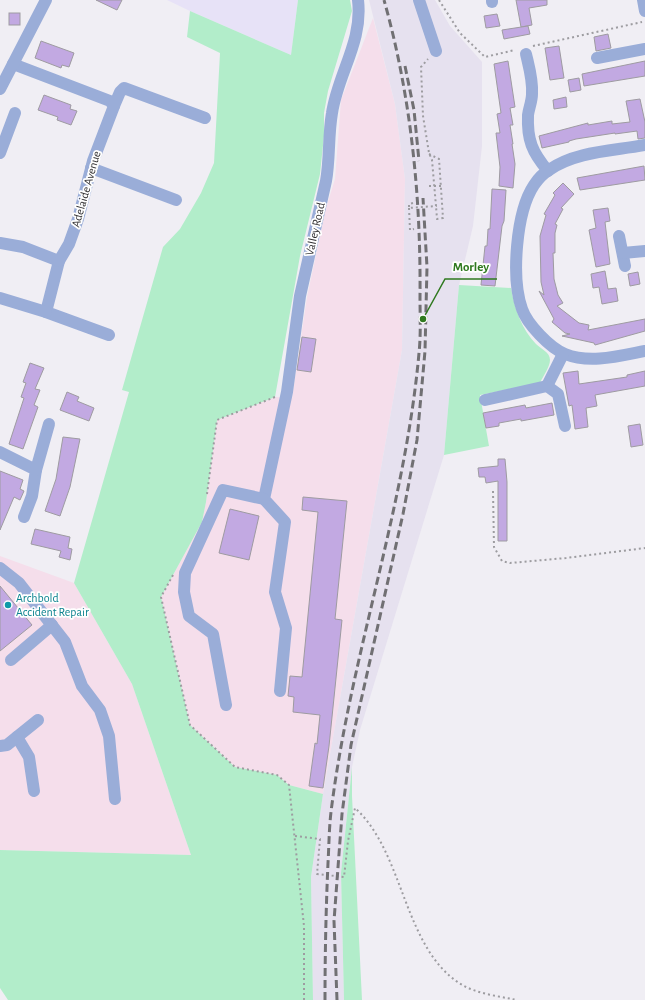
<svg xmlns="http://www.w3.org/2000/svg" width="645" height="1000" viewBox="0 0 645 1000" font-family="'Alegreya Sans',sans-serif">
	<rect width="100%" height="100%" fill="#f0eef4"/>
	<g fill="#f5deeb">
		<polygon points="373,18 395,104 405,179 402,350 323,794 289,785 277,775 235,767 190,725 161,597 202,522 206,502 217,420 275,397 292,398 307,297 326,208 335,179 341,100"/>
		<polygon points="0,556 74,583 132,684 191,855 0,850"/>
	</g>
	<polygon fill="#e7e2f7" points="167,0 298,0 291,55 190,11"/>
	<polygon fill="#e6e1ef" points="369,0 435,0 450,26 482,62 482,146 473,226 459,285 444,455 360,730 352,767 341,873 344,1000 313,1000 311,877 323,794 402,350 405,179 395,104"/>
	<g fill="#b2edca">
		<polygon points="298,0 350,0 352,11 328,91 324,113 324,136 320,174 300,256 275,397 217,420 206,502 202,522 161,597 190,725 235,767 277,775 289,785 323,794 311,877 313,1000 8,1000 0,988 0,850 191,855 132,684 74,583 129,392 122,390 163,247 180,229 201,193 214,163 220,53 187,37 190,11 291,55"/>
		<path d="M459 285 511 288C514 307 522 330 536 344 541 349 550 352 550 360 550 367 543 376 540 383L480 395 489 446 444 455Z"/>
		<polygon points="352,767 352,796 362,1000 344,1000 341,873"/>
	</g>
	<g fill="#c2a9e2" stroke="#9e9ba1">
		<polygon points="96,0 122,0 117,10"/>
		<polygon points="516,0 547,0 547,5 529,8 532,25 521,27"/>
		<rect x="9" y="13" width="11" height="12"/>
		<polygon points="497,14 500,26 486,28 484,16"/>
		<polygon points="528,26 530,34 504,39 502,30"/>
		<polygon points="608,34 611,48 596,51 594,37"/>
		<polygon points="41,41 74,53 69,67 62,65 61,68 35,58"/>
		<polygon points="559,46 564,78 550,80 545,48"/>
		<polygon points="508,61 515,107 510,108 513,125 510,125 513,144 512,144 515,164 513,188 499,186 500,167 496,133 500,133 497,114 501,113 494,64"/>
		<polygon points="645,61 645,76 584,86 582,74"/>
		<polygon points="579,78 581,90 570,92 568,80"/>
		<polygon points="44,95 71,105 70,109 77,111 71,125 57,120 58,117 38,110"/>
		<polygon points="566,97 567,107 554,109 553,100"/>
		<polygon points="640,99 645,122 645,138 638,139 637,131 615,134 615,133 576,139 569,141 569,142 542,148 539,136 588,123 588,125 612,121 612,124 630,122 626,101"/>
		<polygon points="644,166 645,180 580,190 577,178"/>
		<polygon points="563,183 574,194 561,208 563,209 555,224 557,225 555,233 555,253 553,253 554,279 558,295 563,303 557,306 579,323 589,325 588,330 645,319 645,331 595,345 594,343 562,336 570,334 565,333 552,322 554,319 539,291 544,295 541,282 540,236 546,215 544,214 555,195 553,193"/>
		<polygon points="492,189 506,190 504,221 502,226 495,286 481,285 485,246 487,246 488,229 490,229"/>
		<polygon points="608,208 610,221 605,222 610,264 596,267 589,230 596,228 593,210"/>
		<polygon points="605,271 608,289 616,288 618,301 602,304 599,287 593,288 591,274"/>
		<polygon points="638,272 640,284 630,286 628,274"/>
		<polygon points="302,337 316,339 311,372 297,370"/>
		<polygon points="30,363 44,368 35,389 40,390 34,405 38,407 23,449 9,444 24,398 21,397 26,383 23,382"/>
		<polygon points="578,371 579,384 627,377 627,375 645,371 645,386 595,395 597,406 586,408 588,427 575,429 572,405 569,406 563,373"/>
		<polygon points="67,392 79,397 77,401 94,408 89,421 60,410"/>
		<polygon points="552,403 554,415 521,421 521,419 499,423 499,426 486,428 483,413 525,405 526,408"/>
		<polygon points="640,424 643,445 631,447 628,426"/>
		<polygon points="63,437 80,439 70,487 60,516 45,511 56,479"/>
		<polygon points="498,459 505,459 507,482 507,541 498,541 498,481 486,483 485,477 479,477 478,468 498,466"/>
		<polygon points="0,471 23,480 20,489 24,491 20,500 14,497 0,530"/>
		<polygon points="303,497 347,501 335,619 342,620 329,746 323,788 309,786 315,743 317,744 320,715 293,712 294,697 288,696 290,676 302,677 318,512 302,510"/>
		<polygon points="230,509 259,516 249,560 219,553"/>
		<polygon points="35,529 70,537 68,548 72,549 70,560 59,557 61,551 31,544"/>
		<polygon points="0,586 32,625 0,651"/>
	</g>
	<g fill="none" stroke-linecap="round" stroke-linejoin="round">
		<g stroke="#9d9ca0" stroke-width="2" stroke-dasharray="2 3" stroke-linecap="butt">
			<polyline points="439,0 460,33 485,57 515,50"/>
			<polyline points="533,46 642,22"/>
			<polyline points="429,154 439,159 443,218 437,219 436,206"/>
			<polyline points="429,186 441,186"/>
			<polyline points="413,203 409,204 409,208 436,206 432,160 429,153 423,116 421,67 428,59"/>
			<polyline points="409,208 410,230 414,229"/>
			<polyline points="493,491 494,547 502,561 510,563 566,558 645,548"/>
			<polyline points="207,494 217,420 275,397"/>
			<polyline points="173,575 161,597 190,725 235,767 277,775 289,785 304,926 304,1000"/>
			<path d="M295 836 320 839 317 874 344 877 348 841 355 808C404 852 403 946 459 983 476 994 498 996 517 1000"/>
		</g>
		<g stroke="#9aadd8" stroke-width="12">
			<polyline points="419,0 436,51"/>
			<polyline points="492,0 492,2"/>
			<polyline points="643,0 645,11"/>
			<path d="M526 54C529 67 533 80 532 94 532 101 529 108 528 115 527 140 532 152 548 171"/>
			<polyline points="597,58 645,49"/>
			<polyline points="13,64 110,101 114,106 93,161 78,219 69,244 59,261 46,312 109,335"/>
			<polyline points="0,89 46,0"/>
			<polyline points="114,106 120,92 124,88 205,118"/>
			<path d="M645 145C614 151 576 151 549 170 544 173 538 179 534 185 516 212 511 278 522 309 527 324 550 348 565 354 590 364 619 356 645 351"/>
			<polyline points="0,153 15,113"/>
			<polyline points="91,168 176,200"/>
			<polyline points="619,236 625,266"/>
			<polyline points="0,243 23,247 59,261"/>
			<polyline points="623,253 645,251"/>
			<polyline points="0,298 46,312"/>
			<polyline points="547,386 563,354"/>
			<polyline points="485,400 547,386 558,394 565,426"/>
			<polyline points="0,452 36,470 32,496 24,517"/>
			<polyline points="36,470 49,424"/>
			<polyline points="0,568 19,583 65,642 82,686 100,710 109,736 115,799"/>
			<polyline points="11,660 52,625"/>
			<path d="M280 691 286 628 275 592 285 522 264 499 287 392 300 296 326 181C330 159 328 136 332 113 338 73 363 42 358 0"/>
			<polyline points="226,705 213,634 189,616 184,592 185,573 223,490 264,499"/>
			<polyline points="17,737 29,757 34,791"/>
			<polyline points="0,746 7,745 38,720"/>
		</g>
		<g stroke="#717073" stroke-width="3" stroke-dasharray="8 4" stroke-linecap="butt">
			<polyline points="405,66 414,110 419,161"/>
			<path d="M325 1000C325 954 326 908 328 863 329 846 329 829 331 812 350 657 405 509 419 353 421 334 420 315 420 297 421 197 411 96 384 0"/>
			<polyline points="337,1000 334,921 342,814 351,745 403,514 417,440 425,351 427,267 423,198"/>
		</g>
	</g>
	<circle fill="#0f9aa8" stroke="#fff" stroke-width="1.5" cx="8" cy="605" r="4"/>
	<g text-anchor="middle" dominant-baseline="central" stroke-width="3.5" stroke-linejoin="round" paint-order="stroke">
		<g font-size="12" fill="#313032" stroke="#fff">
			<text transform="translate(86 189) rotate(-74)">Adelaide Avenue</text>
			<text transform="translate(315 229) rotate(-77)">Valley Road</text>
		</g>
		<g font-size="12" fill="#0d838f" stroke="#fff" text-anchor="start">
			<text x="16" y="598">Archbold<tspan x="16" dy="14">Accident Repair</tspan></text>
		</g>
	</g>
	<path fill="none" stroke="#2f791f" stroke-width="1.5" d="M423 319L445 279H497"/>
	<circle fill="#2f791f" stroke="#fff" stroke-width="1.5" cx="423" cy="319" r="4"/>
	<g font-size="13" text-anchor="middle" font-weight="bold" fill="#2f791f" stroke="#fff" stroke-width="3.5" stroke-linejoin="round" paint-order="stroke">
		<text x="471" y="271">Morley</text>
	</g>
</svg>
